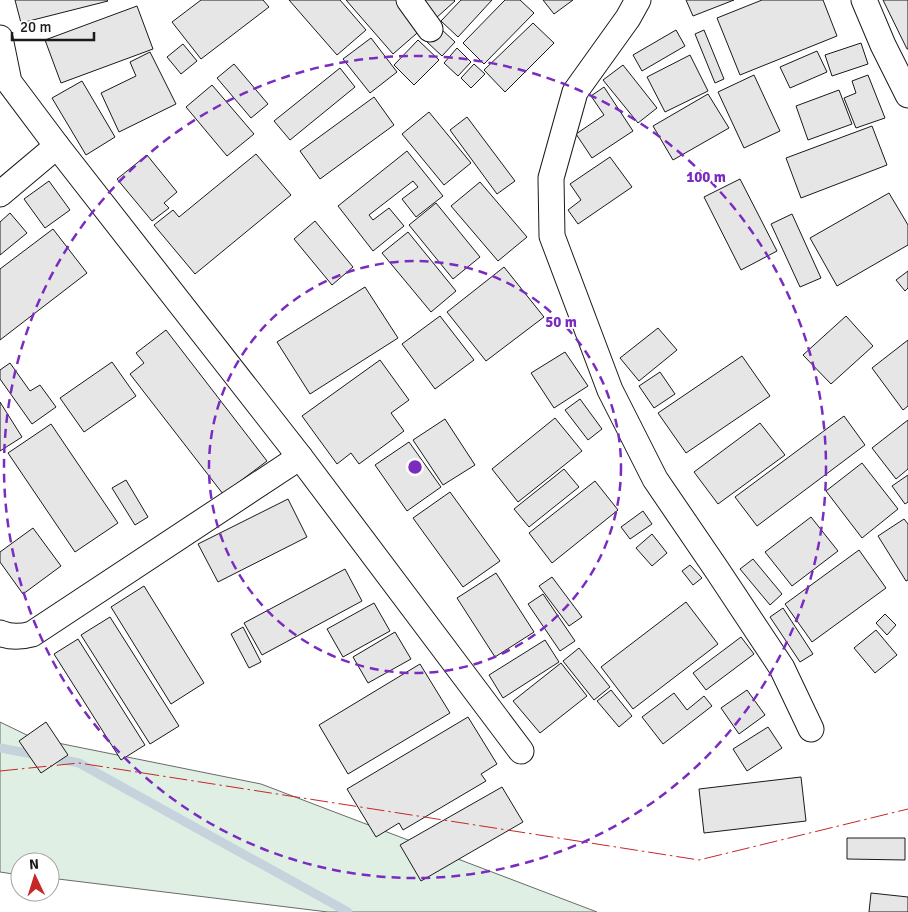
<svg xmlns="http://www.w3.org/2000/svg" width="908" height="912" viewBox="0 0 908 912" font-family="Signika,sans-serif">
	<rect width="100%" height="100%" fill="#fff"/>
	<polygon fill="#e0efe3" stroke="#6a6a6a" points="0,722 33,738 261,784 597,912 328,912 50,878 50,862 20,862 20,875 0,872"/>
	<g fill="none" stroke-linecap="round" stroke-linejoin="round">
		<g stroke="#c6d2dc" stroke-width="9">
			<polyline points="0,748 37,755"/>
			<polyline points="50,757 79,763 348,912"/>
		</g>
	</g>
	<g fill="#e6e6e6" stroke="#1a1a1a">
		<polygon points="15,0 107,0 108,1 21,23"/>
		<polygon points="201,0 263,0 269,7 201,59 172,22"/>
		<polygon points="289,0 340,0 366,30 337,55"/>
		<polygon points="346,0 401,0 424,27 393,54"/>
		<polygon points="419,0 454,0 455,1 436,18"/>
		<polygon points="461,0 492,0 458,37 441,21"/>
		<polygon points="505,0 520,0 534,13 484,64 463,43"/>
		<polygon points="543,0 573,0 554,14"/>
		<polygon points="686,0 734,0 693,16"/>
		<polygon points="762,0 823,0 837,36 740,75 717,18"/>
		<polygon points="883,0 908,0 908,49 907,49"/>
		<polygon points="137,6 153,49 61,83 45,40"/>
		<polygon points="533,23 554,43 505,92 484,70"/>
		<polygon points="440,28 455,42 442,56 427,42"/>
		<polygon points="676,30 685,46 642,71 633,55"/>
		<polygon points="704,30 724,79 715,83 695,34"/>
		<polygon points="371,38 397,72 370,93 343,59"/>
		<polygon points="418,40 439,60 414,85 394,65"/>
		<polygon points="861,43 868,64 832,76 825,55"/>
		<polygon points="183,44 197,61 181,74 167,57"/>
		<polygon points="457,48 471,62 458,76 444,63"/>
		<polygon points="817,51 827,72 790,88 780,67"/>
		<polygon points="150,52 176,104 119,132 101,93 136,76 130,62"/>
		<polygon points="690,55 708,91 665,112 647,77"/>
		<polygon points="234,64 268,104 251,118 217,78"/>
		<polygon points="474,64 485,74 471,88 461,78"/>
		<polygon points="623,65 657,108 638,123 603,80"/>
		<polygon points="340,68 355,87 290,140 274,121"/>
		<polygon points="754,75 780,131 744,148 718,92"/>
		<polygon points="868,75 885,118 856,128 844,98 856,93 852,81"/>
		<polygon points="82,81 115,137 86,155 52,98"/>
		<polygon points="212,85 254,134 227,156 186,107"/>
		<polygon points="604,87 633,131 592,158 576,134 604,115 591,96"/>
		<polygon points="839,90 852,124 808,140 796,106"/>
		<polygon points="708,94 729,128 673,160 653,126"/>
		<polygon points="374,97 394,125 320,179 300,151"/>
		<polygon points="429,112 471,163 444,185 402,134"/>
		<polygon points="467,117 515,181 497,194 450,130"/>
		<polygon points="872,126 887,165 801,198 786,158"/>
		<polygon points="407,151 443,196 416,217 402,199 418,187 413,181 369,215 373,220 389,208 404,226 373,251 338,206"/>
		<polygon points="256,154 291,195 195,274 154,225 173,210 179,217"/>
		<polygon points="147,155 177,192 164,203 169,208 152,221 117,179"/>
		<polygon points="610,157 632,187 578,224 568,210 581,200 570,184"/>
		<polygon points="740,179 777,251 741,270 704,197"/>
		<polygon points="49,181 70,210 45,228 24,199"/>
		<polygon points="480,182 527,237 498,261 451,206"/>
		<polygon points="889,193 908,225 908,245 837,286 810,238"/>
		<polygon points="436,203 480,257 453,279 409,225"/>
		<polygon points="10,213 27,233 0,255 0,222"/>
		<polygon points="792,214 821,278 800,287 771,224"/>
		<polygon points="315,221 353,267 332,285 294,239"/>
		<polygon points="53,229 87,273 0,340 0,269"/>
		<polygon points="408,232 456,291 431,312 382,253"/>
		<polygon points="504,267 544,317 486,361 447,312"/>
		<polygon points="908,271 908,288 905,291 896,280"/>
		<polygon points="365,287 398,338 310,394 277,342"/>
		<polygon points="440,316 474,360 435,389 402,344"/>
		<polygon points="846,316 873,346 831,384 803,355"/>
		<polygon points="658,328 677,350 639,381 620,358"/>
		<polygon points="166,330 267,461 223,494 130,374 144,363 136,353"/>
		<polygon points="908,340 908,406 903,410 872,368"/>
		<polygon points="565,352 588,386 554,408 531,373"/>
		<polygon points="742,356 770,396 686,453 658,413"/>
		<polygon points="380,360 409,400 391,413 404,431 359,464 351,453 337,464 302,416"/>
		<polygon points="112,362 136,396 84,432 60,398"/>
		<polygon points="10,363 30,391 40,385 56,407 32,424 0,379 0,370"/>
		<polygon points="660,372 675,394 654,408 639,386"/>
		<polygon points="580,399 602,429 588,440 565,410"/>
		<polygon points="0,402 22,437 0,451"/>
		<polygon points="844,416 865,445 757,526 735,497"/>
		<polygon points="555,418 582,451 518,502 492,469"/>
		<polygon points="445,419 475,465 443,485 413,440"/>
		<polygon points="908,420 908,469 896,479 872,448"/>
		<polygon points="760,423 785,455 718,504 694,472"/>
		<polygon points="51,424 118,523 75,552 8,453"/>
		<polygon points="409,442 441,487 407,511 375,465"/>
		<polygon points="862,463 898,509 862,538 826,491"/>
		<polygon points="564,469 579,487 529,527 514,509"/>
		<polygon points="908,475 908,502 905,504 892,486"/>
		<polygon points="126,480 148,517 135,525 112,488"/>
		<polygon points="595,481 618,510 552,563 529,533"/>
		<polygon points="450,492 500,561 463,587 413,518"/>
		<polygon points="288,499 307,537 218,582 198,544"/>
		<polygon points="643,511 652,524 630,539 621,527"/>
		<polygon points="811,517 838,551 792,586 765,552"/>
		<polygon points="904,519 908,524 908,580 906,581 878,536"/>
		<polygon points="33,528 61,566 23,594 0,562 0,552"/>
		<polygon points="652,534 667,553 652,566 636,548"/>
		<polygon points="859,550 886,588 812,642 785,604"/>
		<polygon points="753,559 782,594 770,605 740,569"/>
		<polygon points="690,565 702,578 693,585 682,571"/>
		<polygon points="345,569 362,601 262,655 244,623"/>
		<polygon points="496,573 534,632 495,657 457,598"/>
		<polygon points="552,577 582,617 569,626 539,586"/>
		<polygon points="144,586 204,683 171,704 111,607"/>
		<polygon points="543,594 575,641 560,651 528,604"/>
		<polygon points="686,602 718,644 633,709 601,667"/>
		<polygon points="374,603 390,631 343,657 327,629"/>
		<polygon points="783,608 813,654 800,662 770,617"/>
		<polygon points="885,614 896,625 887,635 876,623"/>
		<polygon points="110,617 179,726 150,744 81,635"/>
		<polygon points="243,627 261,662 249,668 231,634"/>
		<polygon points="876,630 897,655 875,673 854,648"/>
		<polygon points="395,632 411,659 368,683 353,657"/>
		<polygon points="741,637 754,654 706,690 693,673"/>
		<polygon points="78,639 145,745 121,760 54,654"/>
		<polygon points="545,640 559,662 503,698 489,675"/>
		<polygon points="579,648 610,687 594,700 563,661"/>
		<polygon points="561,663 587,696 540,733 513,701"/>
		<polygon points="420,664 450,713 348,774 319,725"/>
		<polygon points="611,690 632,716 619,727 597,701"/>
		<polygon points="747,690 765,715 739,734 721,708"/>
		<polygon points="674,693 687,710 704,696 712,706 663,744 642,717"/>
		<polygon points="468,717 497,764 481,774 486,781 403,830 399,823 376,837 347,789"/>
		<polygon points="46,722 68,755 41,773 19,741"/>
		<polygon points="768,727 782,748 747,771 733,749"/>
		<polygon points="801,777 806,821 704,833 699,789"/>
		<polygon points="502,787 523,822 421,881 400,845"/>
		<polygon points="847,838 905,838 905,860 847,859"/>
		<polygon points="871,893 908,897 908,912 869,912"/>
	</g>
	<g fill="none" stroke-linecap="round" stroke-linejoin="round">
		<g stroke="#1a1a1a" stroke-width="27">
			<g id="minor">
				<polyline points="409,0 430,29"/>
				<polyline points="638,0 628,18 575,92 551,178 552,236 610,390 655,479 717,570 782,668 811,729"/>
				<polyline points="864,0 883,45 908,95"/>
				<polyline points="0,38 9,82 57,146 300,457 521,751"/>
				<polyline points="0,194 57,146"/>
				<path d="M0 633C11 638 21 637 32 634L300 457"/>
			</g>
		</g>
		<use href="#minor" stroke="#fff" stroke-width="25"/>
		<polyline stroke="#c62828" stroke-width="1" stroke-dasharray="18 4 2.5 4" stroke-linecap="butt" points="0,771 79,763 699,860 908,809"/>
	</g>
	<g fill="none" stroke="#7b2cbf" stroke-width="2.5" stroke-dasharray="9 6">
		<circle cx="415" cy="467" r="206"/>
		<circle cx="415" cy="467" r="411"/>
	</g>
	<circle cx="415" cy="467" r="8" fill="#7b2cbf" stroke="#fff" stroke-width="2.5"/>
	<g font-size="15" text-anchor="middle" font-weight="bold" fill="#7b2cbf" stroke="#fff" stroke-width="4" stroke-linejoin="round" paint-order="stroke">
		<text x="706" y="182">100 m</text>
		<text x="561" y="327">50 m</text>
	</g>
	<g transform="translate(35 877) rotate(356)"><circle r="24" fill="#ffffff" stroke="#a3a3a3"/>
	<path d="M0-4L9 19L0 12L-9 19Z" fill="#c62828"/>
	<text y="-8" font-size="14" font-weight="bold" text-anchor="middle" fill="#1a1a1a">N</text>
	</g>
	<path d="M12 32v8h82v-8" fill="none" stroke="#1a1a1a" stroke-width="2.5"/>
	<text x="20" y="32" font-size="15" fill="#1a1a1a" stroke="#ffffff" stroke-width="4" paint-order="stroke">20 m</text>
</svg>
